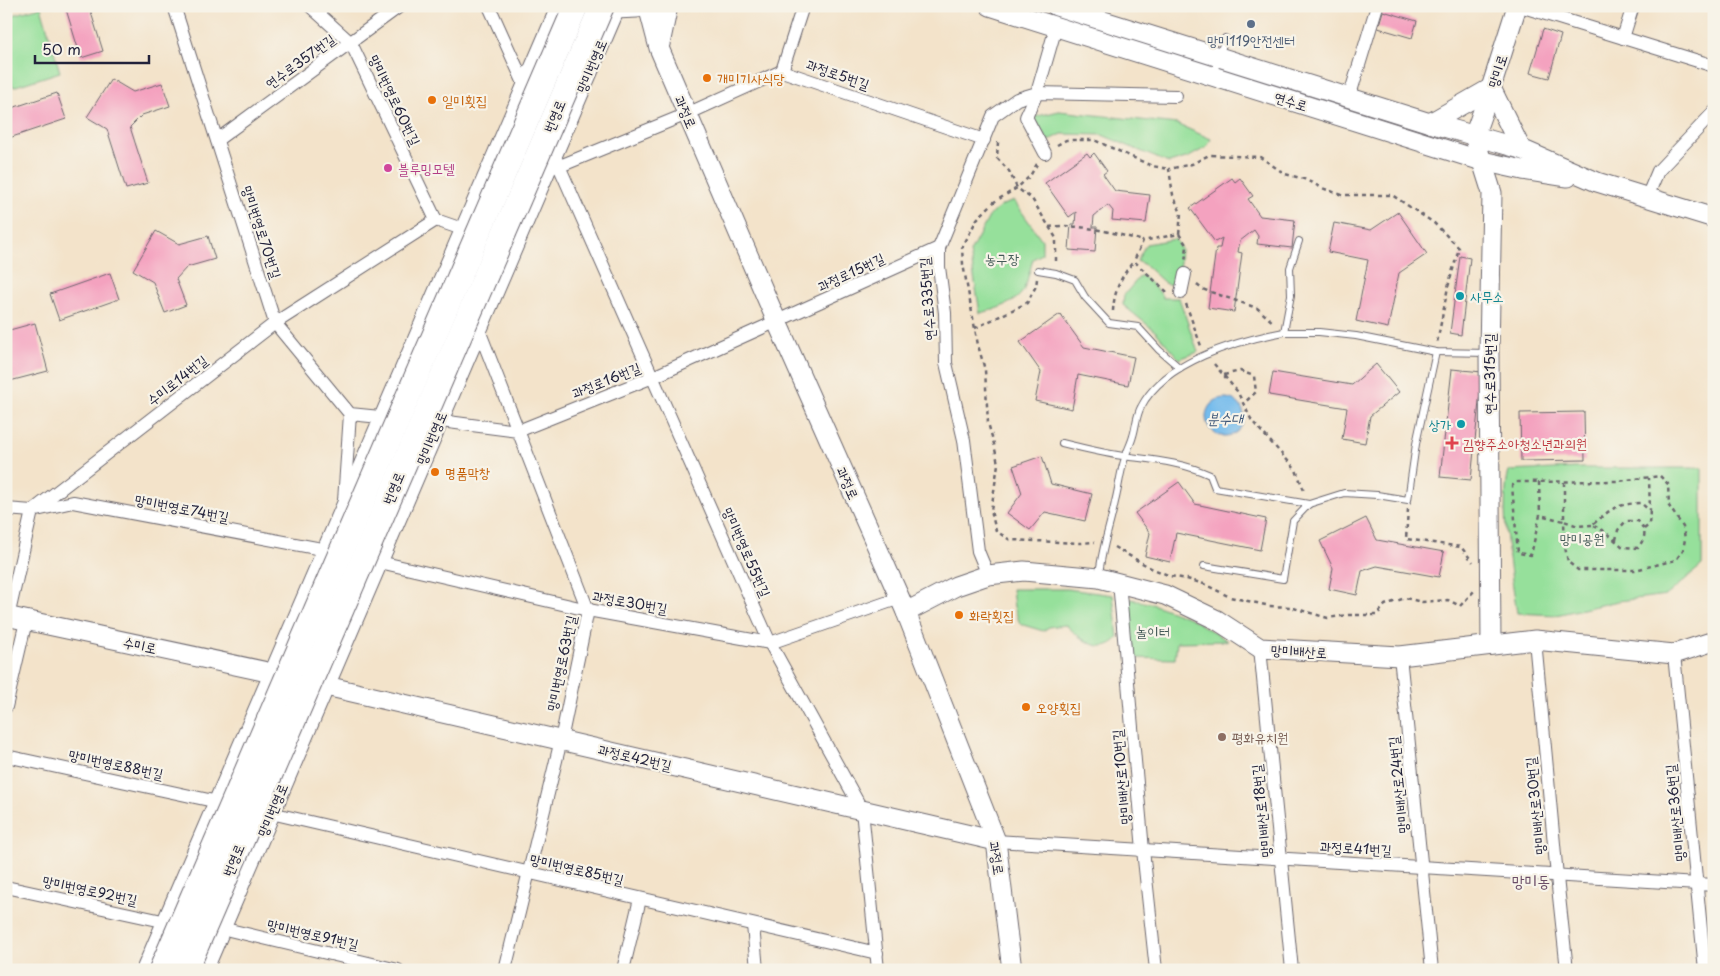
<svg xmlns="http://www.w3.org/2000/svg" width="1720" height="976" viewBox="0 0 1720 976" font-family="'Playpen Sans','Poor Story',sans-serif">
	<rect width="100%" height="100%" fill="#f7f3e8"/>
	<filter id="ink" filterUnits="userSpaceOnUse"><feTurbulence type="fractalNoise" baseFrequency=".02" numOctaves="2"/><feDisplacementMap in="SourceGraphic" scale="10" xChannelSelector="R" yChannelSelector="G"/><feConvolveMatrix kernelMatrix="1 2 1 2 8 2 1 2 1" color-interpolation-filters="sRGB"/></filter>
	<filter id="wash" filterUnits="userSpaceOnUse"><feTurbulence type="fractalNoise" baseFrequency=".0096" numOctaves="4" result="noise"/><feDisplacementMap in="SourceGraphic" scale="20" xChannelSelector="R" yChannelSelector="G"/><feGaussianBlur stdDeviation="1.12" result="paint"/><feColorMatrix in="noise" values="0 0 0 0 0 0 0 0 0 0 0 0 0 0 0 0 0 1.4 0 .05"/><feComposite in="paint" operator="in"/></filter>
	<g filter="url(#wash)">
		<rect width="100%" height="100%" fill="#f3e3ca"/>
		<g fill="#96e09b" stroke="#5c816b">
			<polygon points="41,7 60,72 13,87 6,65 6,17"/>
			<polygon points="1059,111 1177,124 1211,139 1207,147 1189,157 1169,163 1102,135 1062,134 1048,141 1034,117"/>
			<path d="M1014 201 1042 240V254L1033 259C1030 269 1028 280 1024 289 1018 303 994 310 980 313L970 252 990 215 1003 205Z"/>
			<polygon points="1175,239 1181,249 1178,285 1166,284 1145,265 1137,261 1146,244"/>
			<polygon points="1141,275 1159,291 1163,298 1179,298 1198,352 1179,359 1155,331 1123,305 1124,295"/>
			<path d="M1575 468H1702V565L1667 595 1618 601 1556 615 1517 613C1511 572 1499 510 1509 471Z"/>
			<path d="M1012 589H1067L1113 595 1118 638C1100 657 1080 638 1066 625L1049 627 1043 631 1020 624 1014 607Z"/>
			<polygon points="1131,599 1152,604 1190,618 1228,641 1177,642 1175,659 1130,658 1125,603"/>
		</g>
		<circle fill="#74bbec" stroke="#4b6e94" cx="1225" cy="417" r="19"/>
		<g id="blocks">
			<g fill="#f4a2bf">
				<polygon points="65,6 89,6 103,51 81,58"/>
				<polygon points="1383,11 1417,21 1412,38 1378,28"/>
				<polygon points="1543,29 1561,35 1549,78 1530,73"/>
				<polygon points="111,79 133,92 162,83 170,106 142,115 130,127 148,183 126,189 107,129 87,117"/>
				<polygon points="57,93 66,119 6,139 6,110"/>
				<polygon points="1087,153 1090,157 1094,153 1107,171 1103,174 1115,191 1150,195 1146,223 1112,220 1113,211 1108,205 1094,216 1093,227 1097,227 1095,252 1069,250 1071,224 1075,224 1076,212 1069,217 1045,183"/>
				<polygon points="1232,178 1235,182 1240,178 1253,196 1248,199 1260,216 1295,220 1292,248 1257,244 1258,236 1254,230 1240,241 1238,252 1242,253 1234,312 1208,308 1216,248 1220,248 1222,238 1215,242 1190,208"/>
				<polygon points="1398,212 1427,254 1399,273 1388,328 1356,321 1368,260 1328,252 1334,223 1371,230"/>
				<polygon points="156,231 179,244 208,236 215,259 187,267 176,279 186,305 165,313 153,282 133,270"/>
				<polygon points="1460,256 1470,258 1461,335 1450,333"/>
				<polygon points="110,273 119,299 59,320 50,294"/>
				<polygon points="1060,314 1084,347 1134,357 1128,385 1078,375 1072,409 1035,401 1041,372 1020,342"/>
				<polygon points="35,323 48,371 6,382 6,331"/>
				<polygon points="1376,364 1399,392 1370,416 1365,443 1342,439 1347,408 1269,395 1273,372 1352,385"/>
				<polygon points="1452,369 1482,372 1471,480 1440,477"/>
				<polygon points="1584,412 1585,460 1521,461 1520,413"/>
				<polygon points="1042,456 1051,484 1092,494 1085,521 1045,512 1030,530 1007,513 1022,493 1013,466"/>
				<polygon points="1179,482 1195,504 1266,519 1260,550 1176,533 1170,562 1145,556 1150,533 1135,513"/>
				<polygon points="1366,518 1377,540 1444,552 1439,577 1377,566 1362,571 1357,595 1329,589 1333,568 1320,541"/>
			</g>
		</g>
	</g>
	<g filter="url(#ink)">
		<use href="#blocks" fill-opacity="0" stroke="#6b666d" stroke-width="1"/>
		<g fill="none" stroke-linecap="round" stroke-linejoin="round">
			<g stroke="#6b666d" stroke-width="8">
				<g id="lane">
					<polyline points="1213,75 1225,38"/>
					<polyline points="1299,241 1290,268 1291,295 1284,332 1319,332 1356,336 1436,352 1487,353"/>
					<polyline points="1038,270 1056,273 1075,280 1085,297 1109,323 1138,327 1159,350 1180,368"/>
					<path d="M1062 443C1082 448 1102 453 1123 456 1153 460 1182 462 1210 475L1215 488 1309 504"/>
					<polyline points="1204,566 1283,579 1293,521 1309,504 1344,493 1377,495 1408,500 1416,444 1436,352"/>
					<path d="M1099 576C1101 550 1110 527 1115 502 1119 487 1120 472 1125 458 1127 450 1131 444 1133 436 1136 427 1136 416 1141 407 1165 361 1237 341 1284 332"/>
				</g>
			</g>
			<g stroke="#6b666d" stroke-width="14">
				<g id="street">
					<polyline points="174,6 275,323 350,414 390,418"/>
					<polyline points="310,6 351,43 436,220"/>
					<polyline points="489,6 527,90"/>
					<polyline points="1520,6 1714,66"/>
					<polyline points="1623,38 1633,6"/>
					<polyline points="782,71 803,6"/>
					<polyline points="1349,98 1377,6"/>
					<polyline points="217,140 400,6"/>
					<polyline points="552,150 770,643 862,810 878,970"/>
					<polyline points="1045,153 1026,117 1037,93 1176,96"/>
					<polyline points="553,167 560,166 687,114 782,71 984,140"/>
					<polyline points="1647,197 1658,171 1714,112"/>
					<polyline points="436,220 465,230"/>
					<polyline points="1181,293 1185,274"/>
					<polyline points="477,325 588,610 561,740 505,970"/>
					<polyline points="433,420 518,431 653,377 939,248"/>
					<polyline points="344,501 350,414"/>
					<polyline points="6,509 32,511 73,502 332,551"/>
					<polyline points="371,560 588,610 770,643 900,598"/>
					<polyline points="988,575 978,551 964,440 946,363 945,313 939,267 939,248 993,116 1017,99 1037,93 1056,27"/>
					<polyline points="1119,582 1143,850 1156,970"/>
					<polyline points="8,617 32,511 275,323 436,220"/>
					<polyline points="1535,640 1558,887 1567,970"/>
					<polyline points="1260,648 1292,970"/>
					<polyline points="1674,654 1705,970"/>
					<polyline points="1400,656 1432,970"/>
					<polyline points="6,707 26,621"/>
					<polyline points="6,756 218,802"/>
					<polyline points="271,813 877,953"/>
					<polyline points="996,841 1714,885"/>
					<polyline points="6,887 167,922"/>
					<polyline points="753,925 757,970"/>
					<polyline points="221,928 398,970"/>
					<polyline points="623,970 640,899"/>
				</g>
			</g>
			<g stroke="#6b666d" stroke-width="21">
				<g id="secondary">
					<polyline points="648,6 659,48 777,322 906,612 996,841 1012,970"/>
					<polyline points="990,6 1482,161 1523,170 1568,177"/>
					<polyline points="1056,6 1430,123 1521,149 1597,182 1714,218"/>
					<polyline points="660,44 668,6"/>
					<polyline points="1430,123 1491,88 1521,149"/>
					<polyline points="906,612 956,586 988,575 1024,571 1099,578 1165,595 1217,620 1260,648 1400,656 1535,640 1674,654 1714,641"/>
					<polyline points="6,616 286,676"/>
					<polyline points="1491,645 1489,353 1492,193 1474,136 1491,88 1517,6"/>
					<polyline points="313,683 996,841"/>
					<polyline points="146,970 561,6"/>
					<polyline points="203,970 615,9 637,8"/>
				</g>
			</g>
			<g stroke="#6b666d" stroke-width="2.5" stroke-dasharray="4 4" stroke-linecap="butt">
				<polyline points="998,142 997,158 1009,171 1017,188 1032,199 1056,238 1056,264"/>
				<polyline points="1057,145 1066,140 1094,140 1152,166 1169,169"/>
				<polyline points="1037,164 1030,176 1017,188 994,202 977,219 962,248 963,264 978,345 985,370 988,423 994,444 998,464 991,511 996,531 1010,540 1081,543 1095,542"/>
				<path d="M1049 227C1078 223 1116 233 1143 241"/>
				<polyline points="1179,234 1187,246 1185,262"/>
				<polyline points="1197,285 1202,289 1257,308 1274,323"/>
				<polyline points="1167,292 1134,261 1143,241 1179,234 1181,213 1173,195 1169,169 1192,164 1209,155 1260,157 1285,174 1304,179 1322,188 1342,195 1392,195 1434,223 1459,248 1448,287 1437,343"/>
				<polyline points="1186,304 1201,346"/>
				<path d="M1113 311C1114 291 1121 276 1134 261"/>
				<polyline points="975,328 1027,303 1036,286 1037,279"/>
				<polyline points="1214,364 1237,391 1252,421 1296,470 1305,493"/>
				<polyline points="1224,375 1240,371 1254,376 1256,392 1243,404"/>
				<polygon points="1660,476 1668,484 1669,506 1683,527 1685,539 1683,550 1676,560 1635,570 1578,570 1568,562 1565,547 1564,521 1540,515 1531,555 1518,553 1512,486 1516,482 1618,481"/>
				<polyline points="1539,482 1540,515"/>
				<polyline points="1564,482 1564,521 1578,526 1592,525"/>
				<polyline points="1408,509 1406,539 1461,547 1473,562"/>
				<polyline points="1644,529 1649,525 1650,511"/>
				<path d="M1616 540 1618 530 1626 521H1638C1647 532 1646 536 1638 548L1623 547 1604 531 1592 525C1611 509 1615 504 1641 503L1650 511 1649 478"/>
				<polyline points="1114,547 1151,568 1170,576 1187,579 1204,584 1230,597 1270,606 1290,607 1328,618 1348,615 1377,615 1385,605 1405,598 1422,602 1448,600 1460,606 1474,591"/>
			</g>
			<use href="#lane" stroke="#fff" stroke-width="6"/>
			<use href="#street" stroke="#fff" stroke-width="12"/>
			<use href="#secondary" stroke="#fff" stroke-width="19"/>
			<g stroke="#6b666d" stroke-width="26" stroke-linecap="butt">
				<g id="highway-bridge">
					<polyline points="161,970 576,6"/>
					<polyline points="186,970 602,6"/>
				</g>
			</g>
			<use href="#highway-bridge" stroke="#fff" stroke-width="24"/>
		</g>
	</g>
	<circle fill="#5c6f8a" stroke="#f7f3e8" stroke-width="2" cx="1251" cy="24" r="5"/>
	<g fill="#e8710a" stroke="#f7f3e8" stroke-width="2">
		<circle cx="707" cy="78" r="5"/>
		<circle cx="432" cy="100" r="5"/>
		<circle cx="435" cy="472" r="5"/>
		<circle cx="959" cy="615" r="5"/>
		<circle cx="1026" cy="707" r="5"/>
	</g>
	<circle fill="#d1479c" stroke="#f7f3e8" stroke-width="2" cx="388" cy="168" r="5"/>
	<g fill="#0f9aa8" stroke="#f7f3e8" stroke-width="2">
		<circle cx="1460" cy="296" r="5"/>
		<circle cx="1461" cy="424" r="5"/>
	</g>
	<path fill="#e0444e" stroke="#f7f3e8" stroke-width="2" d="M1449.5 435.5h5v5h5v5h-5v5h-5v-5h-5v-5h5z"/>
	<circle fill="#8d6e63" stroke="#f7f3e8" stroke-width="2" cx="1222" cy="737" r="5"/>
	<g text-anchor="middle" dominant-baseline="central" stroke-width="4.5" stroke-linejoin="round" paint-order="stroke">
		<g font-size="14" fill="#4e5e75" stroke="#f7f3e8">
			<text x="1251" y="40">망미119안전센터</text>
		</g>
		<g font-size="14" fill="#22223b" stroke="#f7f3e8">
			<text transform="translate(300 61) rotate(-36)">연수로357번길</text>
			<text transform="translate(591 66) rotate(-67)">망미번영로</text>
			<text transform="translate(1497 71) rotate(-72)">망미로</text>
			<text transform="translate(838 74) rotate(19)">과정로5번길</text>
			<text transform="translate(395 100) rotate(64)">망미번영로60번길</text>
			<text transform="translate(1291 101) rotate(17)">연수로</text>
			<text transform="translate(686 112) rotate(67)">과정로</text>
			<text transform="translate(554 116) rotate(-67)">번영로</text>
			<text transform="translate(262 232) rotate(72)">망미번영로70번길</text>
			<text transform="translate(851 272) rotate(-25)">과정로15번길</text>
			<text transform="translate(927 299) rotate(-94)">연수로335번길</text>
			<text transform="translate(1489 374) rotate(-90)">연수로315번길</text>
			<text transform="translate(177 380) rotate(-38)">수미로14번길</text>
			<text transform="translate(606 380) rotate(-22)">과정로16번길</text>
			<text transform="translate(431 438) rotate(-67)">망미번영로</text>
			<text transform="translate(848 483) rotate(66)">과정로</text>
			<text transform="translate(393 488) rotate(-67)">번영로</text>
			<text transform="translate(182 508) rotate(11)">망미번영로74번길</text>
			<text transform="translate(747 552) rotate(66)">망미번영로55번길</text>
			<text transform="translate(630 602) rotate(10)">과정로30번길</text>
			<text transform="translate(140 645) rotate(12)">수미로</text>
			<text transform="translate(1299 651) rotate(3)">망미배산로</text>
			<text transform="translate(561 663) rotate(-78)">망미번영로63번길</text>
			<text transform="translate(635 757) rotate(13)">과정로42번길</text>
			<text transform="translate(116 764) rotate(12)">망미번영로88번길</text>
			<text transform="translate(1121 777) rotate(-95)">망미배산로10번길</text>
			<text transform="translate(1398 785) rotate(-96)">망미배산로24번길</text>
			<text transform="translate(1535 806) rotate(-96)">망미배산로30번길</text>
			<text transform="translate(272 810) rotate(-67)">망미번영로</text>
			<text transform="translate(1261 811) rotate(-96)">망미배산로18번길</text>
			<text transform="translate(1675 813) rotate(-96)">망미배산로36번길</text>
			<text transform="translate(1356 848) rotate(3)">과정로41번길</text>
			<text transform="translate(997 858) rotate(81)">과정로</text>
			<text transform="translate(233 860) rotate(-67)">번영로</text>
			<text transform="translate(577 869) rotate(13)">망미번영로85번길</text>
			<text transform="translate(90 890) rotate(12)">망미번영로92번길</text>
			<text transform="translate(313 934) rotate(13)">망미번영로91번길</text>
		</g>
		<g font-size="14" fill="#c56008" stroke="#f7f3e8" text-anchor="start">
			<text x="717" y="78">개미기사식당</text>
			<text x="442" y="100">일미횟집</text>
			<text x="445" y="472">명품막창</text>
			<text x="969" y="615">화락횟집</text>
			<text x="1036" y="707">오양횟집</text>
		</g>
		<g font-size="14" fill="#b23c85" stroke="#f7f3e8" text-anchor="start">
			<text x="398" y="168">블루밍모텔</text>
		</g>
		<g font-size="14" fill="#455b58" stroke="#f7f3e8">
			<text x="1002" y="258">농구장</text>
			<text x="1582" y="538">망미공원</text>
			<text x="1153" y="631">놀이터</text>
		</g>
		<g font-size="14" fill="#0d838f" stroke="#f7f3e8" text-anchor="start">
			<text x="1470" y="296">사무소</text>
			<text x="1451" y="424" text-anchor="end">상가</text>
		</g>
		<g font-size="14" fill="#be3a42" stroke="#f7f3e8" text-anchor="start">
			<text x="1463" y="443">김향주소아청소년과의원</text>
		</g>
		<g font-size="14" fill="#785e54" stroke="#f7f3e8" text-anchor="start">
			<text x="1232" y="737">평화유치원</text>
		</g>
		<g font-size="15" font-style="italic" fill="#3f5879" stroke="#f7f3e8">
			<text x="1225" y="417">분수대</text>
		</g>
		<g font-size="16" fill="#6c4f69" stroke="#f7f3e8">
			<text x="1531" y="880">망미동</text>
		</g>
	</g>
	<rect width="1720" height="976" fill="none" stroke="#f7f3e8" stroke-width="25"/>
	<path d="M35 55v8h114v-8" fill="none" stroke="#22223b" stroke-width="2.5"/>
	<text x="42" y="55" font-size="15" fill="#22223b" stroke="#f7f3e8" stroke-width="4" paint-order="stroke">50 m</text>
</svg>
